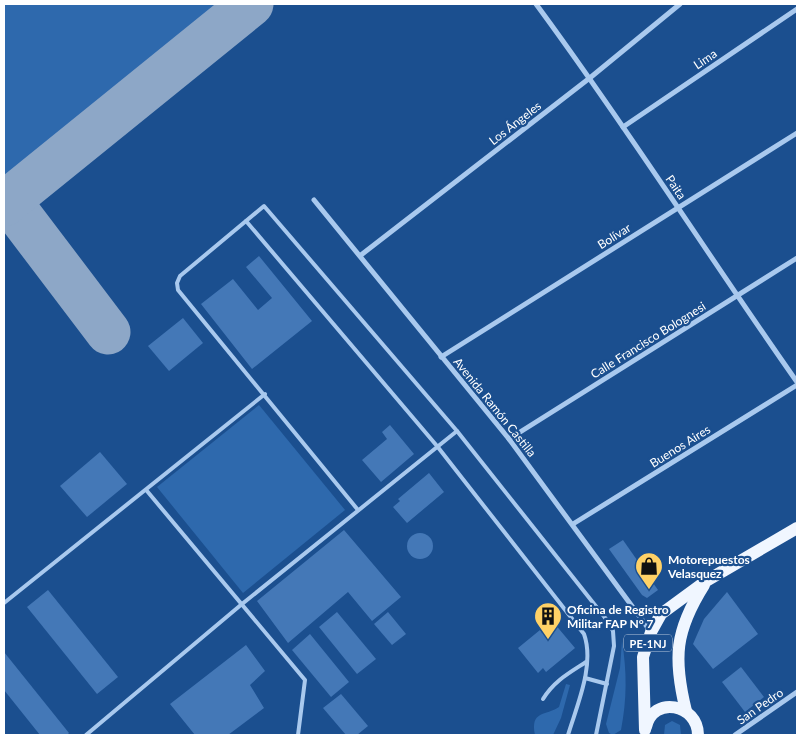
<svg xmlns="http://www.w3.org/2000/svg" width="801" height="739" viewBox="0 0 801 739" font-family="Lato,sans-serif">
	<rect width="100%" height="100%" fill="#1b4f8f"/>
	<g fill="#2e69ad">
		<polygon points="4,4 220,4 4,180"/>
		<polygon points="259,405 345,510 243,593 157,487"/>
		<path d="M622 641C627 672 627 699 621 730L613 735 609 733 606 724 620 668Z"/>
		<path d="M566 684 570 685 561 718 553 735H535C530 710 546 716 559 707Z"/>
		<polygon points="672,721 680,725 681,735 664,735 665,725"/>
	</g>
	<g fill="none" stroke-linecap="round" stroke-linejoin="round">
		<g stroke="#8da7c7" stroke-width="45">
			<polyline points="8,200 108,332"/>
			<polyline points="4,204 251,4"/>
		</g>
	</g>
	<g fill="#4478b7">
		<polygon points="259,256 312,321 252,369 201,304 233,279 258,310 272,298 246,267"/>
		<polygon points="183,318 203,343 169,371 148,346"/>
		<polygon points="390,425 414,454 381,482 362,460 387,439 382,432"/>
		<polygon points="100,452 127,484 87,517 60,486"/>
		<polygon points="429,473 444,492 407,523 393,507 400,501 398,499"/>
		<polygon points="344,530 401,597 372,621 348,592 288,643 257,601"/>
		<circle cx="420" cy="546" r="13"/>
		<polygon points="623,540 658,590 647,598 642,595 609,549"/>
		<polygon points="48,590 118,677 97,694 27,607"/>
		<polygon points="727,592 758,634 713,669 693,644 704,619"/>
		<polygon points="337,612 376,659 357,674 319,627"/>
		<polygon points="388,612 406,634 392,645 374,624"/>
		<polygon points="554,623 575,648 546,672 543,668 538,673 518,648 540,630 542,633"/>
		<polygon points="310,634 349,682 331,697 292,650"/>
		<polygon points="246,645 265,671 250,685 264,708 228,735 195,735 170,704"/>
		<polygon points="4,652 69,733 67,735 40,735 4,690"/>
		<polygon points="741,667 764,697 745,712 722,682"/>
		<polygon points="341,694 368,726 357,735 346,735 323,708"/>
	</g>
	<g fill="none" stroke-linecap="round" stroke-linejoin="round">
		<g stroke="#a9c9ee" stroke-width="4">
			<path d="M246 221 437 446 584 634C595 665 577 705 568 735"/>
			<polyline points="147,491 305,680 298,735"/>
			<polyline points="358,510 178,290 177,283 180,276 264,206 457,431 606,619 613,631 614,646 596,735"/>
			<polyline points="4,603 265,394"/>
			<polyline points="585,678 607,684"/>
			<path d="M543 699C554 681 569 673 586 662"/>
			<polyline points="86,735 242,604 457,431"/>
		</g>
		<g stroke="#a9c9ee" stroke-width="5">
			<path d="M536 4C627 127 709 257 797 382"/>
			<polyline points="623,127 797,9"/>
			<polyline points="314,200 509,439 651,632"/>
			<polyline points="361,255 591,77 680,4"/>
			<polyline points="441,357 797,133"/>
			<polyline points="509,439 797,258"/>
			<polyline points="573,524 797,385"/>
			<polyline points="735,735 797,692"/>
		</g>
		<g stroke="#f0f6ff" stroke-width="12">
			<path d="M686 711C673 658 675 631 704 585"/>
			<path d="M646 727C653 695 698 704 698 735"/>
			<polyline points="645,730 643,657 651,632 661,614 706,581 797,528"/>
		</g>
	</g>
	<defs>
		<g id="shop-pin" transform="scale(1.4375)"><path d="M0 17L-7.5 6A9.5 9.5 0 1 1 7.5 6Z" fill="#ffd166" stroke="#1b4f8f"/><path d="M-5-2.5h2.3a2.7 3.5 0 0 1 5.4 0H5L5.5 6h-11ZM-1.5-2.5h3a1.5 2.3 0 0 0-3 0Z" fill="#111"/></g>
		<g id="building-pin" transform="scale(1.4375)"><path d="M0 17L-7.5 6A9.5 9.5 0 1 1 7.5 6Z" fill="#ffd166" stroke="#1b4f8f"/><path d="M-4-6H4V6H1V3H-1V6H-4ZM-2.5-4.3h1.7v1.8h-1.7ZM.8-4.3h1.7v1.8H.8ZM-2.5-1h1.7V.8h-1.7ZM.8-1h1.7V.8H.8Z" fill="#111"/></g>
	</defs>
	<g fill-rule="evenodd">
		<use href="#shop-pin" x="649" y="566"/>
		<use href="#building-pin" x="548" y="616"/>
	</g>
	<g text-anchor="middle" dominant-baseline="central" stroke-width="4.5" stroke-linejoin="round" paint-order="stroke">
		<rect fill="#1b4f8f" stroke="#bbcadd" stroke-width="1" x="624" y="634.5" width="48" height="17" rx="4"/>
		<g font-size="11" font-weight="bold" fill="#fff">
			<text x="648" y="643">PE-1NJ</text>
		</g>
		<g font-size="12" fill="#fff" stroke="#1b4f8f">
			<text transform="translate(705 59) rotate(-34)">Lima</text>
			<text transform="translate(515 123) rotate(-38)">Los Ángeles</text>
			<text transform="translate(676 187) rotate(56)">Paita</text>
			<text transform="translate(614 236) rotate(-32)">Bolívar</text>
			<text transform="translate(648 340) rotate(-32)">Calle Francisco Bolognesi</text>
			<text transform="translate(495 407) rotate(51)">Avenida Ramón Castilla</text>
			<text transform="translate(680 446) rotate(-32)">Buenos Aires</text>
			<text transform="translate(760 706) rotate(-35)">San Pedro</text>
		</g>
		<g font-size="12" font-weight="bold" fill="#fff" stroke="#1b4f8f" text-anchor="start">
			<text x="668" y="559">Motorepuestos<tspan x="668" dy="14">Velasquez</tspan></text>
			<text x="567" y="609">Oficina de Registro<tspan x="567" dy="14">Militar FAP N° 7</tspan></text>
		</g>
	</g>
	<rect width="801" height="739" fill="none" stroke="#ffffff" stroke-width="10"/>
</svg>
